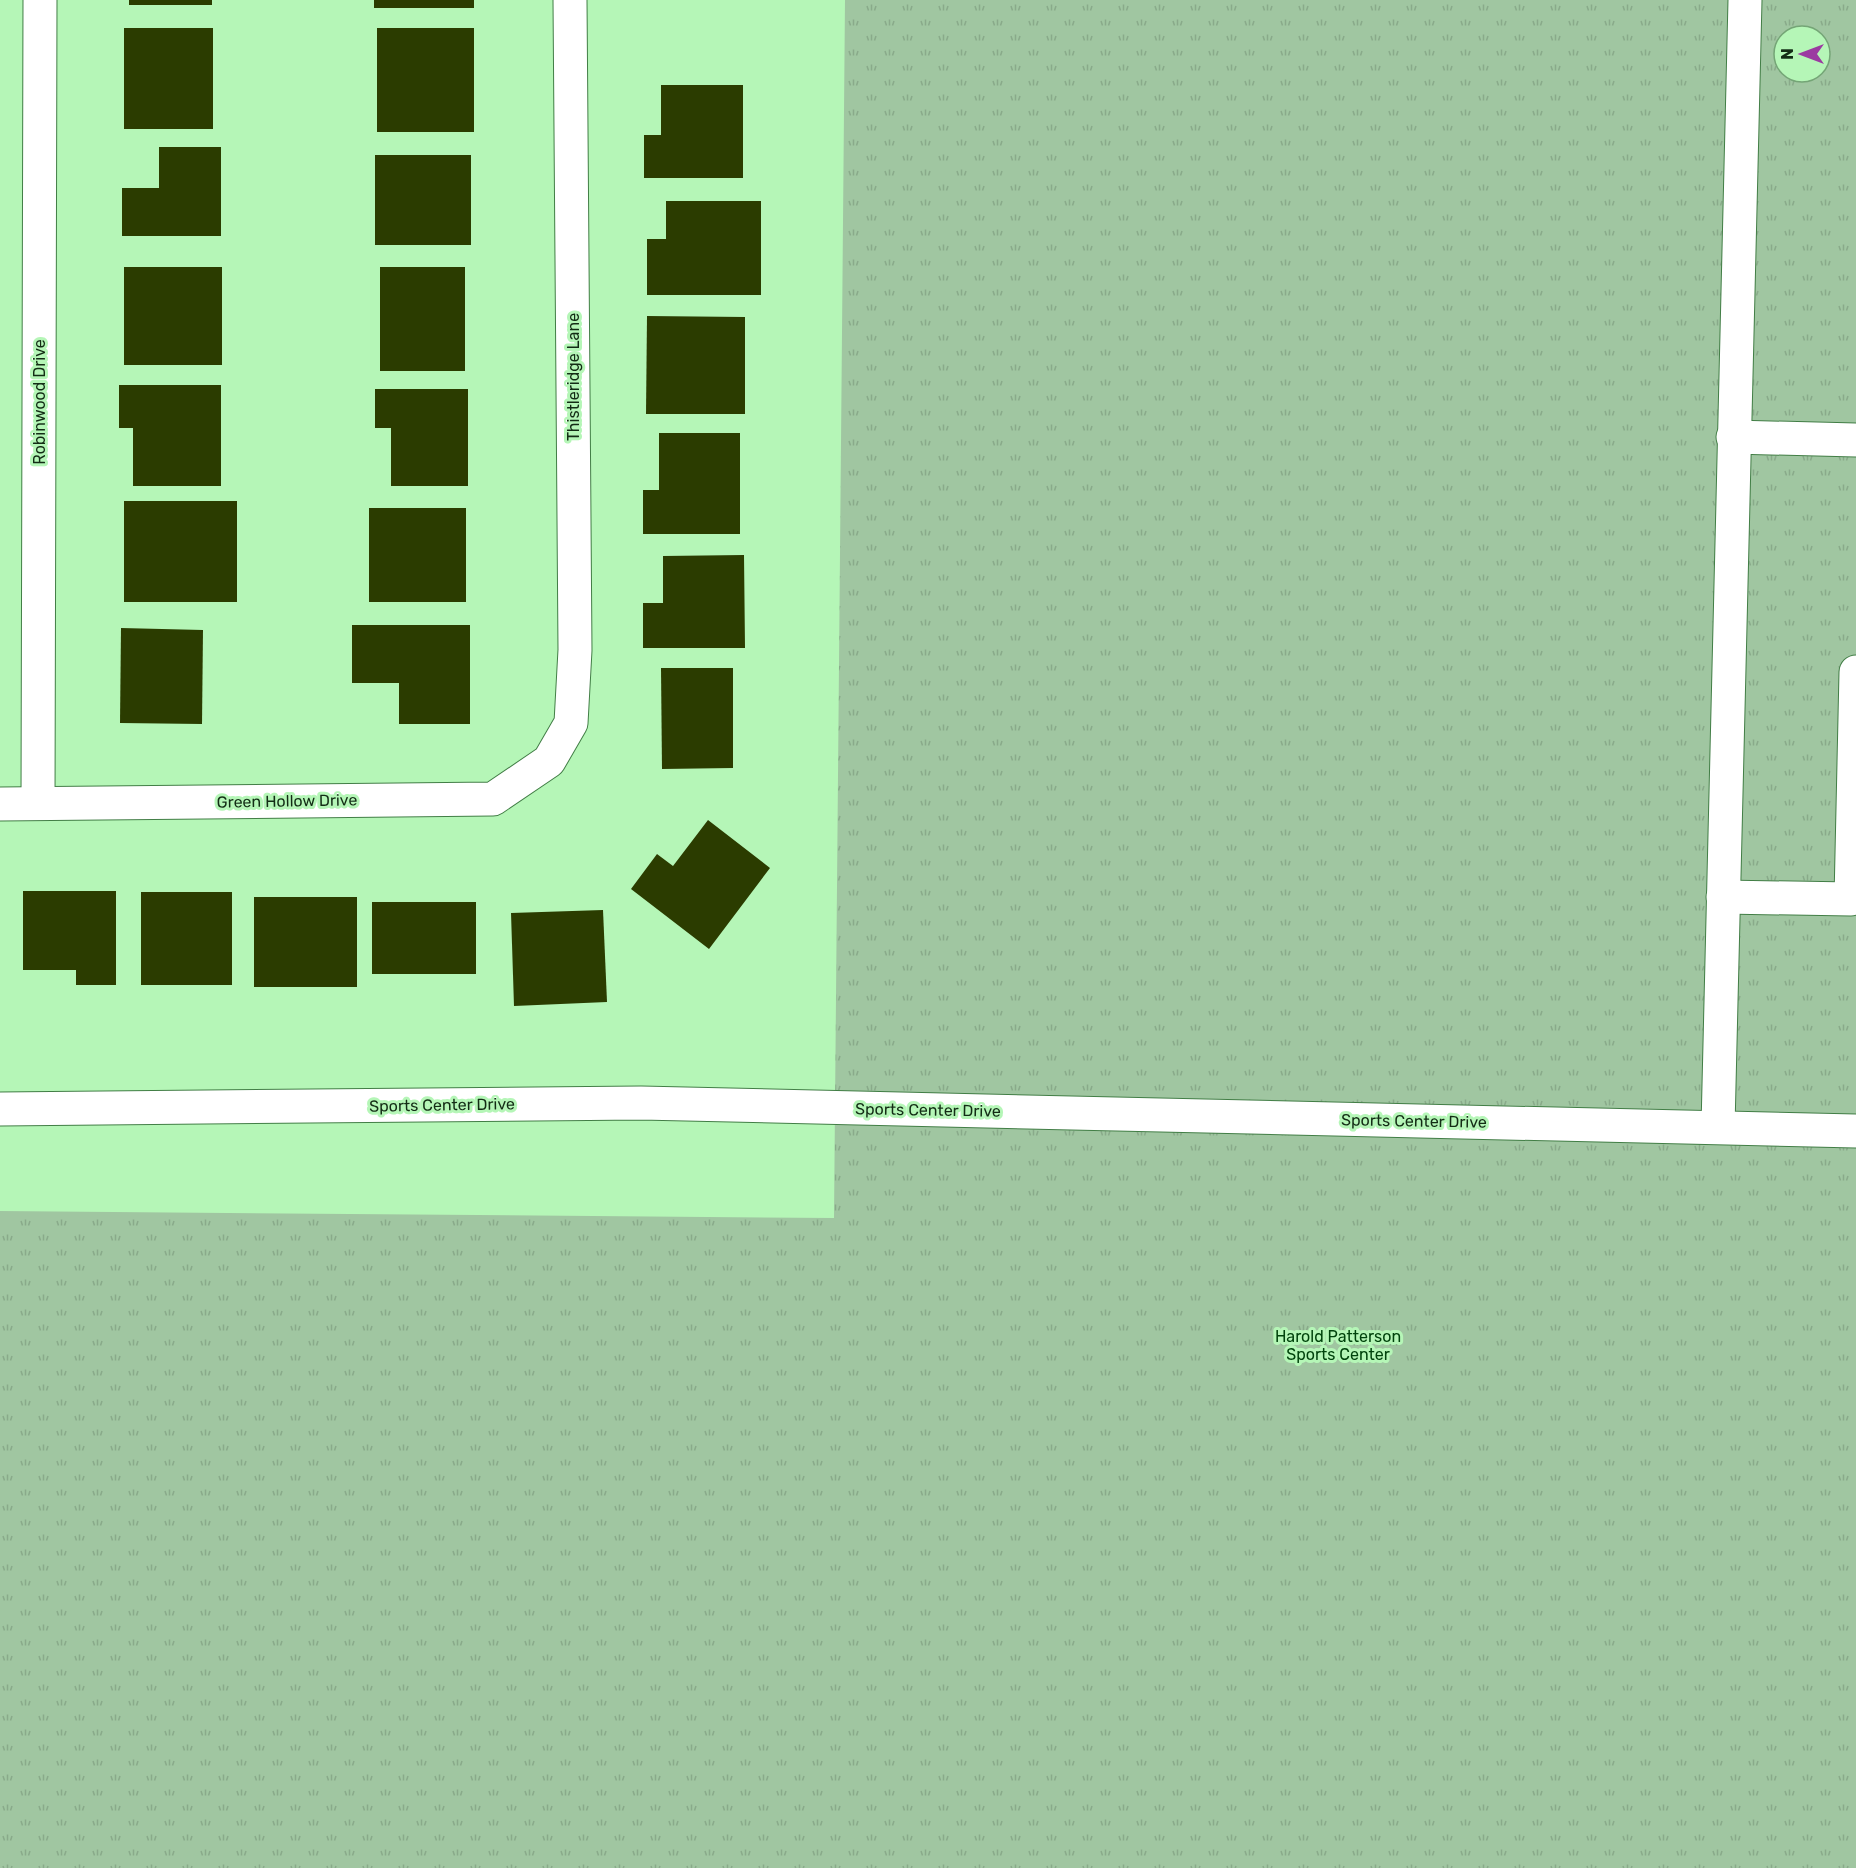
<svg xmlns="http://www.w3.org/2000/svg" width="1856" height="1868" viewBox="0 0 1856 1868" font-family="Rubik,sans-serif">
	<defs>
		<pattern id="park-tufts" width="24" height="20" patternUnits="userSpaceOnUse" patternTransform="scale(1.5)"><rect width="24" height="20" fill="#a0c6a1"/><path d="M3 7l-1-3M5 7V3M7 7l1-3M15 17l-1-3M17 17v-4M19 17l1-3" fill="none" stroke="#89aa8a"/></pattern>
	</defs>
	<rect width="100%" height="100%" fill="#b5f6b7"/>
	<path fill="url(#park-tufts)" fill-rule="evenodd" d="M845 0H1856V1868H0V1211L834 1218ZM1784 36H1820V72H1784Z"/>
	<g fill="#2b3c00">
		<rect x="129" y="0" width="83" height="5"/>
		<rect x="374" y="0" width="100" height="8"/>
		<rect x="124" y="28" width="89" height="101"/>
		<rect x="377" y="28" width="97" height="104"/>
		<polygon points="661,85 743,85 743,178 644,178 644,135 661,135"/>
		<polygon points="159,147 221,147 221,236 122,236 122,188 159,188"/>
		<rect x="375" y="155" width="96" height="90"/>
		<polygon points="666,201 761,201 761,295 647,295 647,239 666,239"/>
		<rect x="124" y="267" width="98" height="98"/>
		<rect x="380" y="267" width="85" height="104"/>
		<polygon points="647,316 745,317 745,414 646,414"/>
		<polygon points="119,385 221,385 221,486 133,486 133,428 119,428"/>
		<polygon points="375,389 468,389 468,486 391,486 391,428 375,428"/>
		<polygon points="659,433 740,433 740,534 643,534 643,490 659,490"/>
		<rect x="124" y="501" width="113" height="101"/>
		<rect x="369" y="508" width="97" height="94"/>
		<polygon points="744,555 745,648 643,648 643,603 663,603 663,556"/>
		<polygon points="352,625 470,625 470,724 399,724 399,683 352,683"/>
		<polygon points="121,628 203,630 202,724 120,723"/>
		<polygon points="661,668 733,668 733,768 662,769"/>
		<polygon points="708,820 770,868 709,949 631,889 657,854 673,866"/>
		<polygon points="23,891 116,891 116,985 76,985 76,970 23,970"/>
		<rect x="141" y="892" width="91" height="93"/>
		<rect x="254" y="897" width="103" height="90"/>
		<rect x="372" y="902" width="104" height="72"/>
		<polygon points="603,910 607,1002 514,1006 511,913"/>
	</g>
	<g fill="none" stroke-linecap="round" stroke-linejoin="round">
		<g stroke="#427e46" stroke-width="35">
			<g id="minor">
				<polyline points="1733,437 1856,440"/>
				<polyline points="38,803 40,0"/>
				<polyline points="0,804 493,799 549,761 571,723 575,650 570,0"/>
				<polyline points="1723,897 1851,899 1856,672"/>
				<polyline points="0,1109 641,1103 1856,1131"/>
				<polyline points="1718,1127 1745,0"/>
			</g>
		</g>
		<use href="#minor" stroke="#fff" stroke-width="33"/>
	</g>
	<g text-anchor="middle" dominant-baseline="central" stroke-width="6" stroke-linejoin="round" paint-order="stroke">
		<g font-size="16" fill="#132c15" stroke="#b5f6b7">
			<text transform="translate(573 377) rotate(-90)">Thistleridge Lane</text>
			<text transform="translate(39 402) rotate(-90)">Robinwood Drive</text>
			<text transform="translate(287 801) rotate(-1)">Green Hollow Drive</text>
			<text transform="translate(442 1105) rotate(-1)">Sports Center Drive</text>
			<text transform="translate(928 1110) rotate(1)">Sports Center Drive</text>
			<text transform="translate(1414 1121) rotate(1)">Sports Center Drive</text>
		</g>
		<g font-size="16" fill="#00430c" stroke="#b5f6b7">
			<text x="1338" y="1336">Harold Patterson<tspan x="1338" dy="18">Sports Center</tspan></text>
		</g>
	</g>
	<g transform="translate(1802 54) rotate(270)"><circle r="28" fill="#b5f6b7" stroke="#74a576" stroke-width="1.5"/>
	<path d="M0-4.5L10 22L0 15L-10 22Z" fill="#9b3aa1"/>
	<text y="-9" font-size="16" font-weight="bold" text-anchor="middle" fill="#132c15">N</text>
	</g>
</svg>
